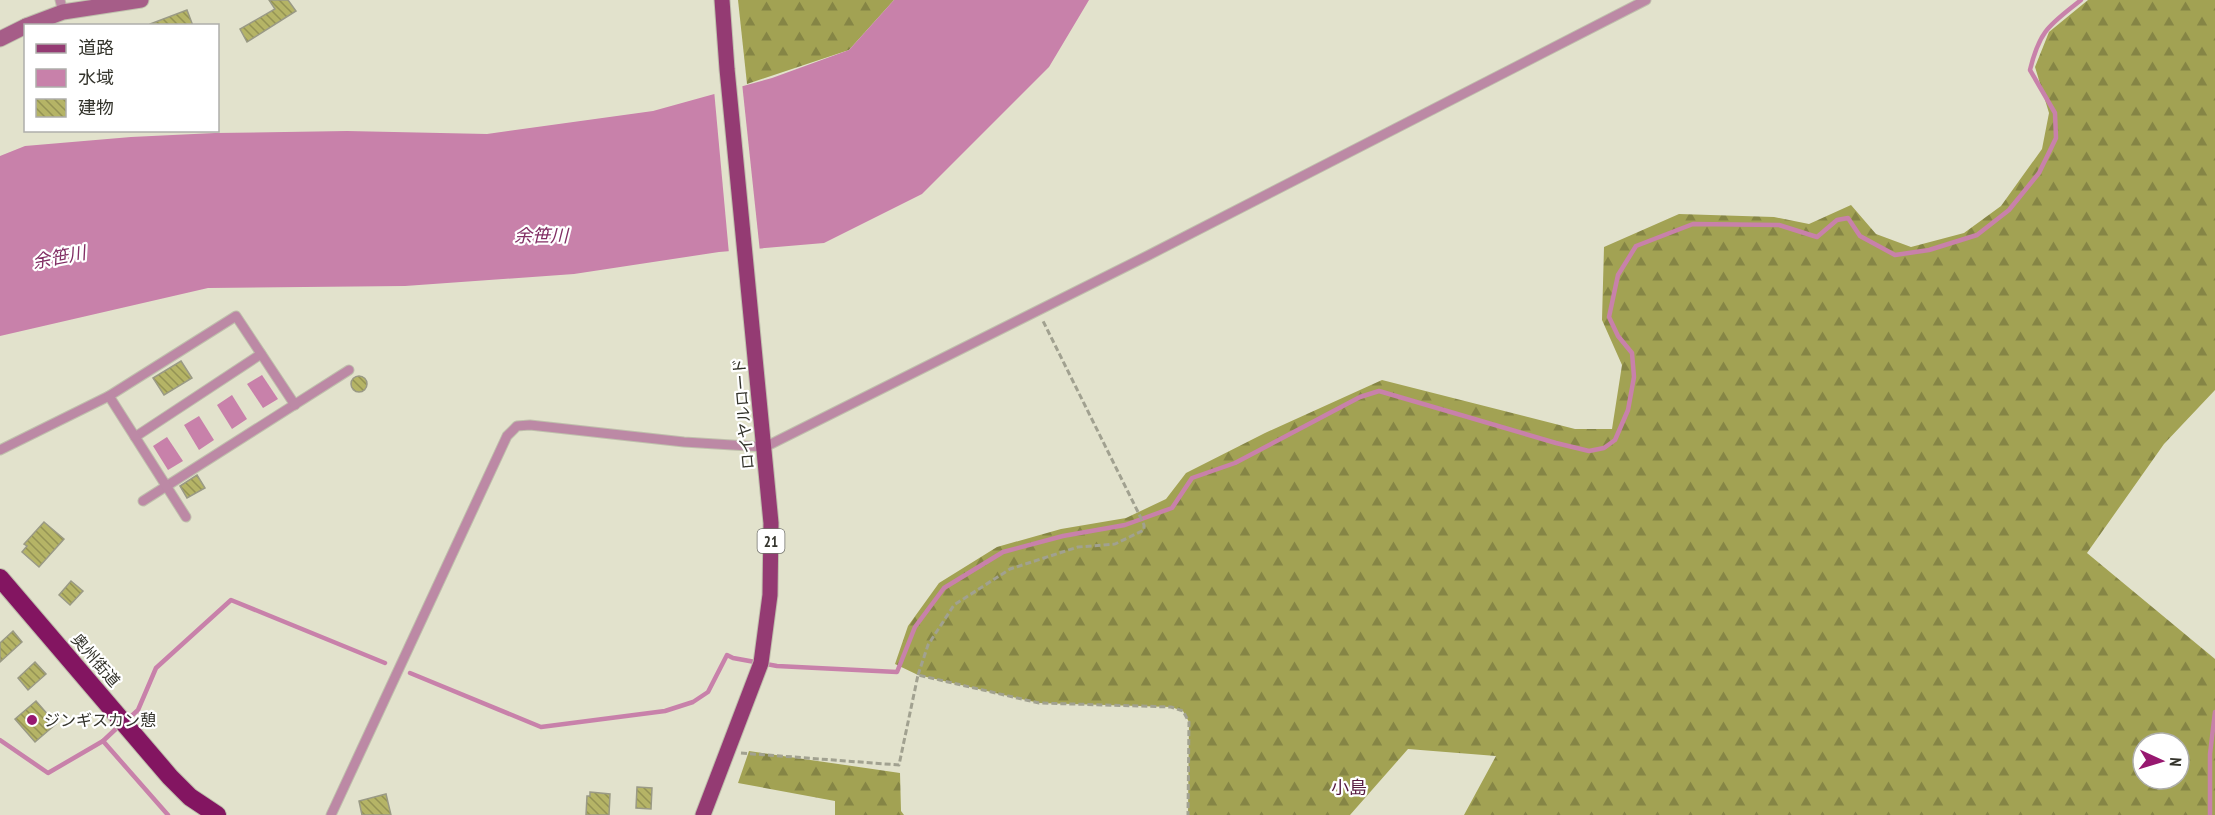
<svg xmlns="http://www.w3.org/2000/svg" width="2215" height="815" viewBox="0 0 2215 815" font-family="'PT Sans Narrow','Noto Sans JP',sans-serif">
	<defs>
		<pattern id="forest-firs" width="22" height="20" patternUnits="userSpaceOnUse" patternTransform="scale(1.5)"><rect width="22" height="20" fill="#a2a253"/><path d="M5 1l3.5 6h-7zM16 11l3.5 6h-7z" fill="#858545"/></pattern>
		<pattern id="building-back-hatch" width="6" height="6" patternUnits="userSpaceOnUse" patternTransform="scale(1.5)"><rect width="6" height="6" fill="#b5b466"/><path d="M-1 5l2 2M0 0l6 6M5-1l2 2" fill="none" stroke="#949354"/></pattern>
	</defs>
	<rect width="100%" height="100%" fill="#e2e2cc"/>
	<g fill="url(#forest-firs)" fill-rule="evenodd">
		<polygon points="738,0 894,0 849,50 747,84"/>
		<path d="M2088 0H2215V390L2164 444 2087 553 2215 659V815H1464L1496 756 1408 749 1350 815H1188L1189 722 1183 711 1171 707 1039 703 918 675 895 664 908 626 939 583 997 547 1061 529 1126 518 1166 499 1186 473 1265 433 1382 380 1575 429H1612L1622 365 1602 320 1604 247 1679 214 1774 217 1809 224 1851 205 1876 234 1911 247 1964 233 2001 206 2042 149 2049 113 2035 67 2049 32ZM2143 743H2179V779H2143Z"/>
		<polygon points="749,751 900,773 901,811 904,815 835,815 835,801 738,783"/>
	</g>
	<g fill="#c881aa">
		<polygon points="894,0 1089,0 1049,67 922,194 824,243 719,252 574,274 405,286 208,288 0,336 0,156 25,146 131,137 215,133 347,131 487,134 653,111 772,78 849,50"/>
		<polygon points="262,375 278,399 263,408 247,384"/>
		<polygon points="232,395 247,419 232,429 217,405"/>
		<polygon points="199,416 214,440 199,450 184,425"/>
		<polygon points="167,437 183,461 168,470 153,446"/>
	</g>
	<polygon fill="#e2e2cc" points="742,83 760,252 729,254 714,90"/>
	<g fill="none" stroke-linecap="round" stroke-linejoin="round">
		<g stroke="#c881aa" stroke-width="4.5">
			<path d="M410 673 541 727 665 711 693 702 708 692 727 655 733 658 777 666 897 672 915 627 944 588 1003 552 1063 536 1125 525 1172 508 1192 478 1235 463 1360 397 1379 391 1556 443 1589 451 1604 448 1615 440 1628 410 1634 377 1632 353 1618 336 1609 317 1618 275 1636 246 1693 224 1779 225 1817 237 1837 220 1848 218 1860 236 1895 255 1929 250 1977 235 2009 210 2039 173 2056 138 2055 113 2030 70C2040 29 2050 25 2081 0"/>
			<polyline points="126,721 138,710 156,668 231,600 385,663"/>
			<polyline points="0,740 48,773 103,741 119,726"/>
			<polyline points="103,741 168,815"/>
			<polyline points="2210,815 2210,754 2215,712"/>
		</g>
	</g>
	<g fill="url(#building-back-hatch)" stroke="#9a9a85" stroke-width="1.5">
		<polygon points="269,0 288,0 296,11 247,42 240,29 275,9"/>
		<polygon points="187,10 193,26 150,26 150,24"/>
		<polygon points="181,361 192,378 164,395 153,378"/>
		<circle cx="359" cy="384" r="8"/>
		<polygon points="197,475 205,488 187,498 180,486"/>
		<polygon points="44,522 64,539 39,567 22,552 27,546 24,544"/>
		<polygon points="71,581 83,591 70,605 59,595"/>
		<polygon points="13,631 22,642 0,662 0,643"/>
		<polygon points="35,662 46,674 28,690 18,678"/>
		<polygon points="36,701 56,724 35,742 15,719"/>
		<polygon points="637,787 652,788 651,809 636,808"/>
		<polygon points="590,792 610,794 609,815 586,815 587,796 590,796"/>
		<polygon points="386,794 391,815 362,815 359,801"/>
	</g>
	<g fill="none" stroke-linecap="round" stroke-linejoin="round">
		<g stroke="#bfbfac" stroke-width="11">
			<g id="lane">
				<polyline points="60,0 63,12"/>
				<polyline points="135,437 261,354"/>
				<polyline points="0,450 109,396"/>
				<polyline points="143,501 349,370"/>
				<polyline points="186,517 109,396 236,316 295,405"/>
				<polyline points="331,815 507,436 517,426 530,425 684,442 765,447 1149,255 1646,0"/>
			</g>
		</g>
		<g stroke="#bfbfac" stroke-width="17">
			<g id="secondary">
				<polyline points="26,26 63,12 141,0"/>
				<polyline points="0,39 26,26"/>
			</g>
		</g>
		<g stroke="#bfbfac" stroke-width="17">
			<polyline id="primary" points="703,815 761,663 770,595 771,523 727,69 722,0"/>
		</g>
		<g stroke="#bfbfac" stroke-width="20">
			<polyline id="highway" points="0,578 170,777 190,797 217,815"/>
		</g>
		<g stroke="#a1a190" stroke-width="3" stroke-dasharray="6 3" stroke-linecap="butt">
			<polyline points="918,675 928,645 954,605 1010,569 1078,547 1115,544 1144,530 1144,525 1139,514 1043,321"/>
			<polyline points="741,753 899,765 918,675 1039,703 1171,707 1183,711 1189,722 1188,815"/>
		</g>
		<use href="#lane" stroke="#bc89a5" stroke-width="9"/>
		<use href="#secondary" stroke="#a65d88" stroke-width="15"/>
		<use href="#primary" stroke="#943b73" stroke-width="15"/>
		<use href="#highway" stroke="#831561" stroke-width="18"/>
	</g>
	<circle fill="#971870" stroke="#fff" stroke-width="2" cx="32" cy="720" r="6"/>
	<g text-anchor="middle" dominant-baseline="central" stroke-width="4.5" stroke-linejoin="round" paint-order="stroke">
		<rect fill="#fff" stroke="#71716b" stroke-width="1.5" x="757.5" y="529" width="27" height="24" rx="4.5"/>
		<g font-size="15" font-weight="bold" fill="#34342c">
			<text x="771" y="541">21</text>
		</g>
		<g font-size="16" fill="#34342c" stroke="#fff">
			<text transform="translate(743 414) rotate(-95)">ロイヤルロード</text>
			<text transform="translate(96 660) rotate(49)">奥州街道</text>
		</g>
		<g font-size="16" fill="#34342c" stroke="#fff" text-anchor="start">
			<text x="44" y="720">ジンギスカン憩</text>
		</g>
		<g font-size="18" font-style="italic" fill="#822e64" stroke="#fff">
			<text x="541" y="235">余笹川</text>
			<text transform="translate(59 257) rotate(-11)">余笹川</text>
		</g>
		<g font-size="18" fill="#561a40" stroke="#fff">
			<text x="1349" y="787">小島</text>
		</g>
	</g>
	<rect x="24" y="24" width="195" height="108" fill="#ffffff" stroke="#aeaeab" stroke-width="1.5"/>
	<rect x="36" y="44" width="30" height="9" fill="#943b73" stroke="#aeaeab" stroke-width="1.5"/>
	<text x="78" y="54" font-size="18" fill="#34342c">道路</text>
	<rect x="36" y="69" width="30" height="18" fill="#c881aa" stroke="#aeaeab" stroke-width="1.5"/>
	<text x="78" y="84" font-size="18" fill="#34342c">水域</text>
	<rect x="36" y="99" width="30" height="18" fill="url(#building-back-hatch)" stroke="#aeaeab" stroke-width="1.5"/>
	<text x="78" y="114" font-size="18" fill="#34342c">建物</text>
	<g transform="translate(2161 761) rotate(94)"><circle r="28" fill="#ffffff" stroke="#aeaeab" stroke-width="1.5"/>
	<path d="M0-4.5L10 22L0 15L-10 22Z" fill="#971870"/>
	<text y="-9" font-size="16" font-weight="bold" text-anchor="middle" fill="#34342c">N</text>
	</g>
</svg>
